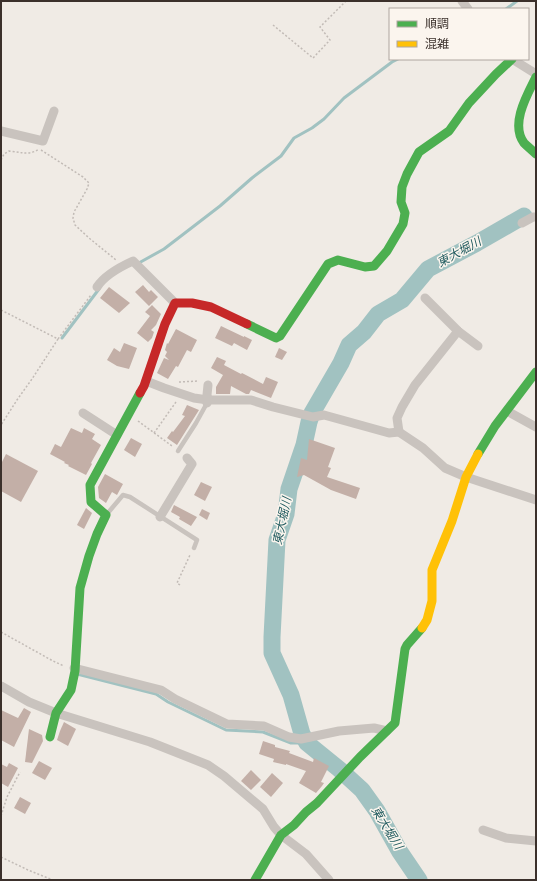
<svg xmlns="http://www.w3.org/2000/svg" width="537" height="881" viewBox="0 0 537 881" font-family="'Fira Sans Condensed','Noto Sans JP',sans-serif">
	<rect width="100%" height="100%" fill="#f0ebe5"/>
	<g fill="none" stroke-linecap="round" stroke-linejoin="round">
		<g stroke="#a1c2c1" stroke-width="3">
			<polyline points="506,9 517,1"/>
			<polyline points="137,264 164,249 181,236 220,206 252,178 281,156 294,138 312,128 324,119 344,98 392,62 398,59"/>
			<polyline points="62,338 99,289"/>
			<polyline points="77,674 156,694 168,702 226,730 263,732 291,743 307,743"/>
		</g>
		<polyline stroke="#a1c2c1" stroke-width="17" points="419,880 400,852 377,811 362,790 339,769 307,743 302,734 291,695 272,653 272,637 277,540 286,514 289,489 304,445 309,422 312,413 341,363 349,345 364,332 378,314 402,300 428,269 477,243 524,216"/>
	</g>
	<g fill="#c3afa7">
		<polygon points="143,285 149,292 151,290 158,297 149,306 135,292"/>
		<polygon points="109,287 130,303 119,313 100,298"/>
		<polygon points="152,305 161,314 156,325 151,330 154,332 152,338 148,342 137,333 150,316 145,312"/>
		<polygon points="221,326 244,337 244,336 252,340 247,350 234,343 232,346 215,338"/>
		<polygon points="176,329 197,340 191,352 187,350 178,367 176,366 168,379 157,373 164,358 169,360 165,356 167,352 165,350 167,343 168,344"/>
		<polygon points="124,343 137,348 129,369 117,366 107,360 114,348 120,352"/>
		<polygon points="279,348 287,352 282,360 275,357"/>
		<polygon points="217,357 226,361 224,365 241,374 242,373 263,384 266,377 278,382 271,398 251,390 249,394 246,394 231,386 230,394 216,394 216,387 223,375 211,368"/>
		<polygon points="187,405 199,410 177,445 167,438 172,431 173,432 185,416 182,415"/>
		<polygon points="71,428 82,433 84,428 95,434 92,439 101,445 91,463 92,464 86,475 68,466 69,465 64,463 65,462 50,454 55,444 61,447"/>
		<polygon points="131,438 142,444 135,457 124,450"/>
		<polygon points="309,439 335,448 328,467 331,468 327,477 360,488 356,499 331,490 304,475 297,477 301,458 307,460"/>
		<polygon points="6,454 38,471 21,502 1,491 1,464"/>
		<polygon points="105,474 123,484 117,495 112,492 106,503 99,498 98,487"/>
		<polygon points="201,482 212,487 205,501 194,495"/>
		<polygon points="174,505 197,517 191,526 179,519 180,517 171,512"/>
		<polygon points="86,508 92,513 84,529 77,525"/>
		<polygon points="202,509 210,513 207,520 199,515"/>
		<polygon points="24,708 31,712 14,747 1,740 1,710 18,718"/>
		<polygon points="64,722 76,729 68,746 57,740 60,731"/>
		<polygon points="29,729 42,735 43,741 32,763 25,762"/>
		<polygon points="263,741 275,745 275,747 290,751 289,753 313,762 314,758 329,766 321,782 324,783 322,786 316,793 299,783 306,771 286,764 286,765 273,762 274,759 259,754"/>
		<polygon points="39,761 52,768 45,780 32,773"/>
		<polygon points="9,763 18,768 8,787 1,783 1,764 7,767"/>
		<polygon points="251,770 261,780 251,790 241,781"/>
		<polygon points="272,773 283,783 271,797 260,787"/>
		<polygon points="20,797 31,803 25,814 14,808"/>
	</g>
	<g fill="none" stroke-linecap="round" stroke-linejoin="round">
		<g stroke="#c2bbb6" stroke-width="1.5" stroke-dasharray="2 2" stroke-linecap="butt">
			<polyline points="273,25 313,58 330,40 320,27 346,1"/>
			<polyline points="41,150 83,177 89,183 87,189 74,212 73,218 75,225 89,238 116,260"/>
			<path d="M1 160 4 154 9 151C20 152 29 156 39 149"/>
			<polyline points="1,310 58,339 32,379 17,400 1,425"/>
			<polyline points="58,339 91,295"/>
			<polyline points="179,382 199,381"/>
			<polyline points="138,421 172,446"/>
			<polyline points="154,433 176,402"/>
			<polyline points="180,585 177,583 190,555"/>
			<polyline points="1,632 53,661 64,666"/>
			<polyline points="1,816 7,797 20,772"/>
			<polyline points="1,857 28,870 53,880"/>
		</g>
		<g stroke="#c9c3be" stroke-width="4.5">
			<polyline points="178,451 196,423 207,403"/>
			<polyline points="107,514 123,495 130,497 197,540 194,548"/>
		</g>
		<g stroke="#c9c3be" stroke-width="9">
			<polyline points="462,1 468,9"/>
			<polyline points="512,59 536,74"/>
			<polyline points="1,131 43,141 54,111"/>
			<polyline points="522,223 533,217 536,217"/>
			<path d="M97 287C104 276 122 266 133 261L175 303"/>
			<polyline points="425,298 458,331 478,346"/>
			<polyline points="146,381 164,388 194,398 208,400 251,400 273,407 313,417 324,415 389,433 399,432 423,448 445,468 466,477 536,500"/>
			<polyline points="207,403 208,400 207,395 208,385"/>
			<polyline points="507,411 536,427"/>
			<polyline points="83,413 117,435"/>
			<polyline points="399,432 397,418 402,407 415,385 458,331"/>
			<polyline points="160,517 192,464 187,458"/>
			<polyline points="74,668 161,690 175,699 227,724 264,726 289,737 301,739 339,731 374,728 387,731"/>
			<polyline points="1,686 29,702 56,713 150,742 208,765 224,776 263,809 274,827 281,835 306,854 329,880"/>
			<polyline points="483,830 506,838 536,841"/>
		</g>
		<g stroke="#4caf50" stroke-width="9">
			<path d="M536 77C527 95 510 124 524 143 528 147 532 150 536 154"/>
			<polyline points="247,324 276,338 280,336 328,264 338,260 365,267 374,266 387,251 403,224 405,213 401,202 402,187 407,174 419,152 449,131 469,103 496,74 512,59"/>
			<polyline points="478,454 495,426 536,372"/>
			<polyline points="50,737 56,713 71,690 75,671 80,588 89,556 97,534 106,515 91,502 90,485 140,393"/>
			<polyline points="255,880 281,835 294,825 306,812 317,803 360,757 395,723 405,649 407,645 422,628"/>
		</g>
		<polyline stroke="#ffc107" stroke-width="9" points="422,628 427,620 432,601 432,570 452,521 466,477 478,454"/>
		<polyline stroke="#c62828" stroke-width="9" points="140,393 144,386 165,324 175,303 192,303 211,307 247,324"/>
	</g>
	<g text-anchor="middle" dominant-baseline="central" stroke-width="3" stroke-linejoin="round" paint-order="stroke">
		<g font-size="12" font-style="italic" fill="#1f5a5e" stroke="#fbf5ee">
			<text transform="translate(459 252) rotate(-29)">東大堀川</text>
			<text transform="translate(282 521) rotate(-78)">東大堀川</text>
			<text transform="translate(387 828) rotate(58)">東大堀川</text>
		</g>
	</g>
	<rect width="537" height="881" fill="none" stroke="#3b302b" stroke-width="4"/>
	<rect x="389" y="8" width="140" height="52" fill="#fbf5ee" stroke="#aea6a0"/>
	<rect x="397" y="21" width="20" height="6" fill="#4caf50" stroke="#aea6a0"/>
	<text x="425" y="28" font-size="12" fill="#3b302b">順調</text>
	<rect x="397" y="41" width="20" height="6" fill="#ffc107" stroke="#aea6a0"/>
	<text x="425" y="48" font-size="12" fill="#3b302b">混雑</text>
</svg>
